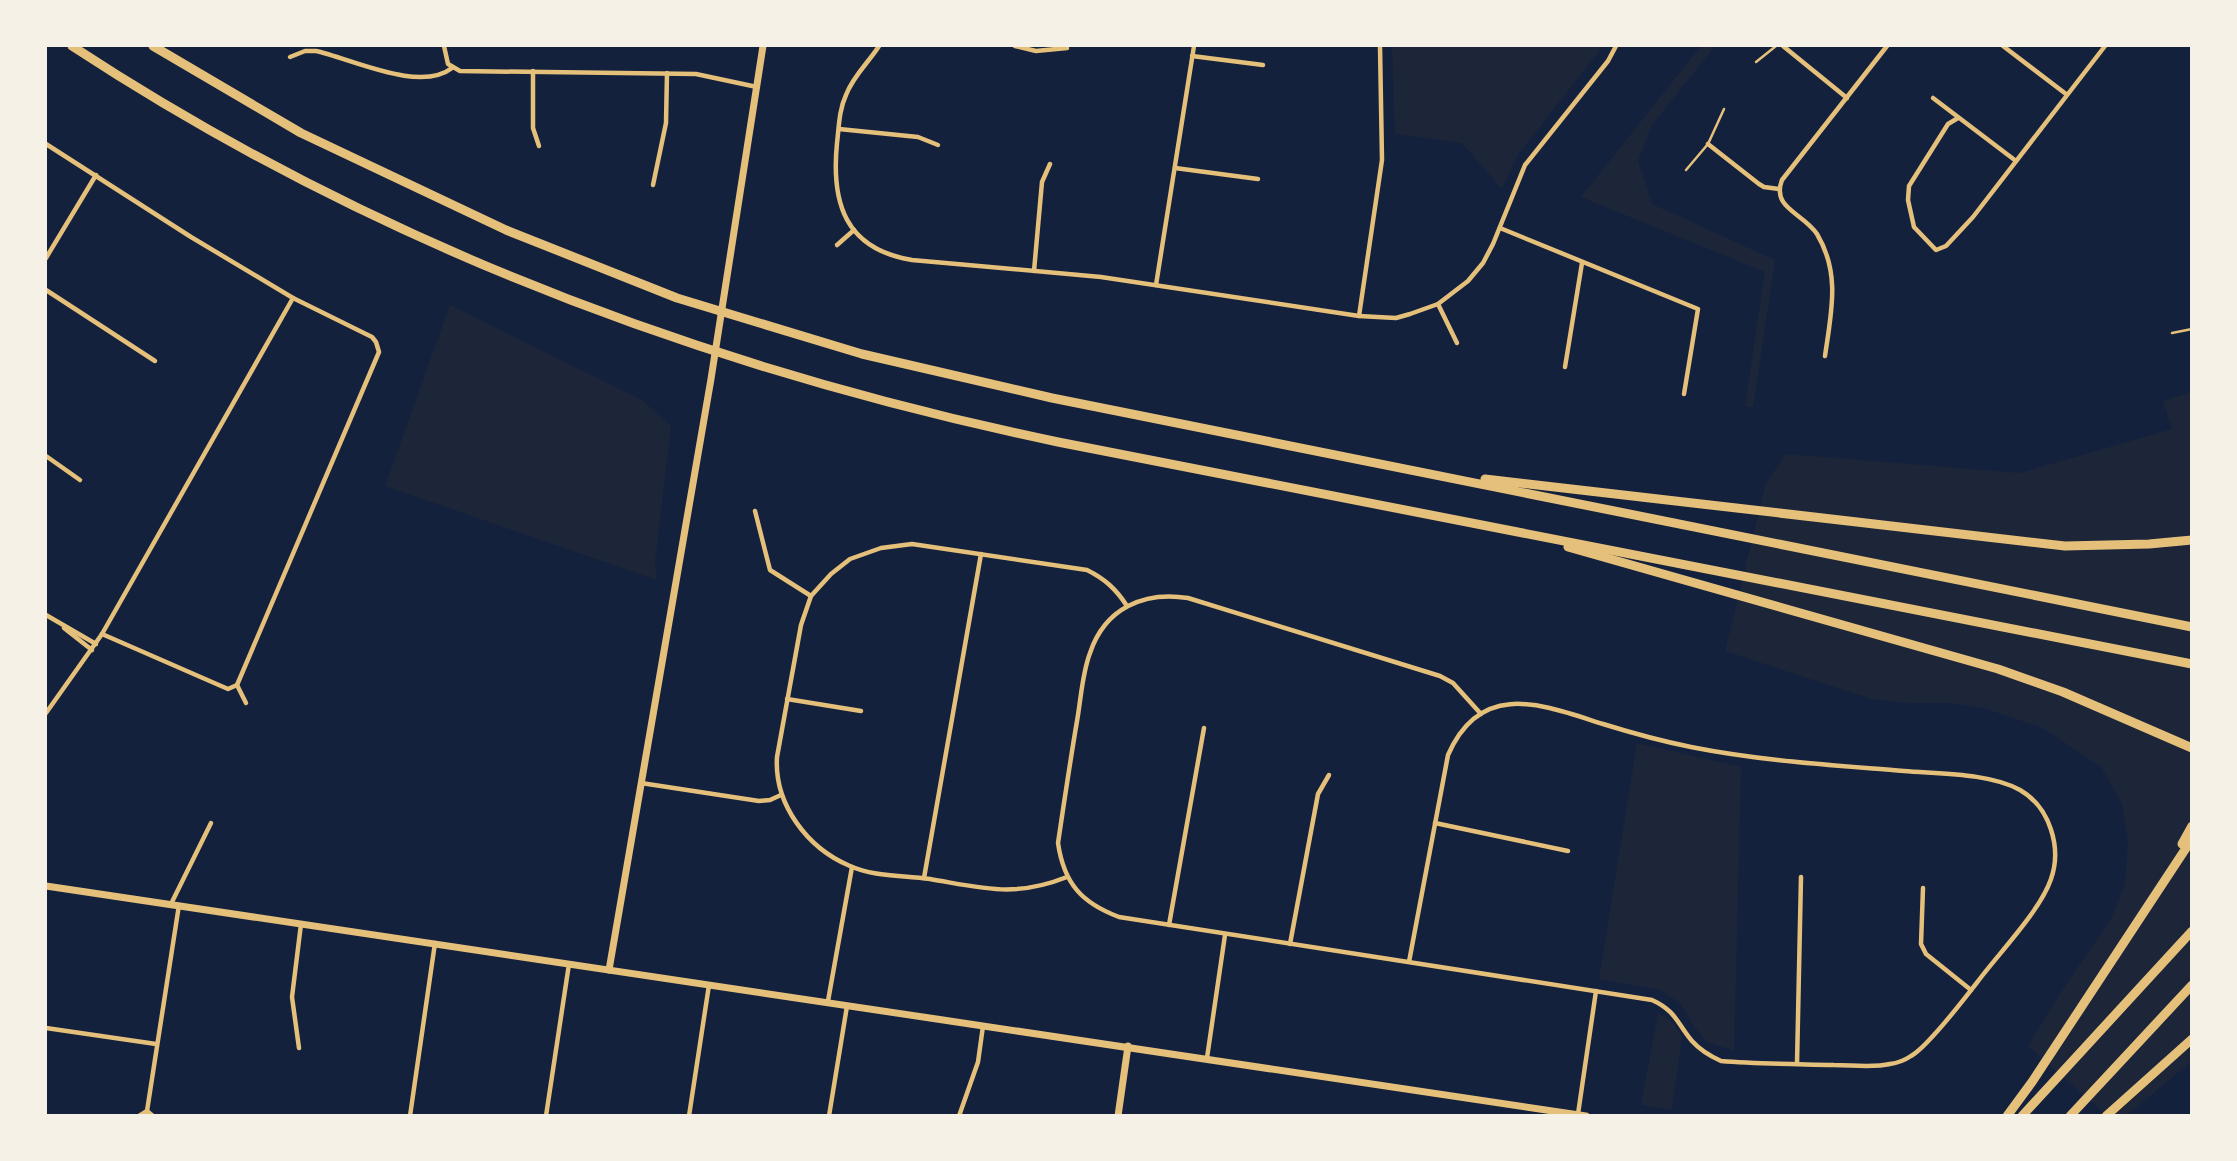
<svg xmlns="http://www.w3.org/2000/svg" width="2237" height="1161" viewBox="0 0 2237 1161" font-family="Mulish,sans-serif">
	<rect width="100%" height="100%" fill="#14213d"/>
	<g fill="#1d2539">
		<polygon points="1392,46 1603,46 1517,156 1502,189 1462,143 1395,134"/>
		<polygon points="1701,46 1715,46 1652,125 1638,161 1652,204 1775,260 1753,407 1745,406 1765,272 1581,197"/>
		<polygon points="450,305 642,400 671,426 655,562 657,580 385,486"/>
		<polygon points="2191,392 2191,1062 2127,1115 2106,1115 2028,1046 2061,992 2111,919 2125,884 2128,841 2122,803 2101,767 2043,728 1983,708 1949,703 1909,703 1871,699 1725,651 1766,483 1786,454 2020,473 2172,429 2163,401"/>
		<polygon points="1637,743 1741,767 1734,1051 1707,1042 1696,1029 1680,1003 1660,990 1599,979"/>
		<polygon points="1658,1013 1671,1021 1682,1036 1672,1110 1641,1105"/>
	</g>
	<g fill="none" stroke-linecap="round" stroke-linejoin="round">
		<g stroke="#e5c07b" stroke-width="2.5">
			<polyline points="1756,62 1776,46"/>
			<polyline points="1686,170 1708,144 1724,109"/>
			<polyline points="2172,333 2192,329"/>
		</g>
		<g stroke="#e5c07b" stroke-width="4.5">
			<polyline points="444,46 448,64 460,71 696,74 757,87"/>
			<path d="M879 46C869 62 853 76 846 95 839 110 839 127 837 143 831 203 845 249 912 260L1101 277 1359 316 1396 318 1410 314 1438 304 1468 281 1483 263 1493 244 1525 165 1608 61 1616 46"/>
			<polyline points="1015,46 1036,51 1067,48"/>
			<polyline points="1783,46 1847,98"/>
			<polyline points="2003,46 2066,94"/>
			<polyline points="1192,56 1263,65"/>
			<path d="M290 57 305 51H316C352 59 420 93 452 68"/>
			<polyline points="533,71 533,128 539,146"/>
			<polyline points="1933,98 2016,161"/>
			<polyline points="1958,118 1948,124 1909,186 1908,200 1914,227 1936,250 1946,246 1973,217 2105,46"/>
			<polyline points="839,129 918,137 938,145"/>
			<polyline points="46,144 191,237 293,298 372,337 376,342 379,352 237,685 228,689 102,634"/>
			<polyline points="1708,144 1759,184 1764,187 1779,189"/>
			<polyline points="1175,168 1258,179"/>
			<polyline points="653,185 666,123 667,73"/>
			<polyline points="1500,228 1698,309 1684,394"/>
			<polyline points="837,245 854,230"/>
			<polyline points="46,258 96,175"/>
			<polyline points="1034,271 1042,182 1050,164"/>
			<polyline points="1156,285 1194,46"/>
			<polyline points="46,290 155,361"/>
			<polyline points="1438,304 1457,343"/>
			<polyline points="1359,316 1382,160 1380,46"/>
			<path d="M1825 356C1831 313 1841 274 1817 234 1803 213 1771 208 1782 180L1887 46"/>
			<polyline points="1565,367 1582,263"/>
			<polyline points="46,456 80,480"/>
			<polyline points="755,511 770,570 811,596"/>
			<polyline points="46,615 96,644"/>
			<polyline points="64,628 92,650"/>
			<polyline points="237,685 246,703"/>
			<polyline points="787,699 861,711"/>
			<polyline points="46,713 102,634 293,298"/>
			<polyline points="641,783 759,801 770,800 781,795"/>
			<polyline points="1435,823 1568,851"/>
			<path d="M1067 877C1014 898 983 888 930 879 904 875 874 877 850 866 807 848 774 804 777 757L801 625 811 596 831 574 850 559 881 548 912 544 1087 570C1105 579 1116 589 1127 606"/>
			<polyline points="924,878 981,554"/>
			<polyline points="1923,888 1921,944 1926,954 1971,990"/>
			<polyline points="171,904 211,823"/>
			<polyline points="1169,925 1204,728"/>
			<polyline points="1290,944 1318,794 1329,775"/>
			<path d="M1409 962 1448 755C1481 679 1543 705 1603 724 1632 733 1661 741 1691 747 1761 761 1832 765 1904 771 1939 774 1990 773 2020 790 2050 807 2062 848 2051 879 2041 909 2002 950 1982 976 1968 994 1929 1046 1911 1056 1905 1060 1898 1063 1890 1064 1873 1068 1852 1065 1834 1065 1796 1064 1758 1064 1721 1061 1710 1056 1700 1050 1692 1041 1677 1023 1676 1011 1652 1000L1119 917C1082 903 1064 884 1058 843 1064 803 1070 762 1077 721 1081 699 1082 674 1090 653 1105 608 1144 591 1188 598L1440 676 1453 683 1481 714"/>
			<polyline points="828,1001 852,867"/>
			<polyline points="46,1028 156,1044"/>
			<polyline points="299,1048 292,997 301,924"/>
			<polyline points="1207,1058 1225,935"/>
			<polyline points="1797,1064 1801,877"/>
			<polyline points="147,1111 179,905"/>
			<polyline points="1578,1114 1596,991"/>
			<polyline points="139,1116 147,1111 153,1116"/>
			<polyline points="410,1116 435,943"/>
			<polyline points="546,1116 569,964"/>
			<polyline points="689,1116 709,985"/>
			<polyline points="829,1116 847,1006"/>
			<polyline points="959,1116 978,1062 983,1026"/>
		</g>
		<g stroke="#e5c07b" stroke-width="7">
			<polyline points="46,886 1586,1116"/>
			<polyline points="609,970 711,379 763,46"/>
			<polyline points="1118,1116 1128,1046"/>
		</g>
		<g stroke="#e5c07b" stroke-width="9">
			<path d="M72 46C372 243 708 369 1058 442L2192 664"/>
			<polyline points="153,46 301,133 506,230 677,298 862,354 1052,398 2192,627"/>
			<polyline points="1485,479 2065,546 2149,544 2192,540"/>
			<polyline points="1568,547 1998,669 2063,692 2192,748"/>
			<polyline points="2182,844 2192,826"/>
			<polyline points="2007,1116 2032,1082 2192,839"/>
			<polyline points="2022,1116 2192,931"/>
			<polyline points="2070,1116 2192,985"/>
			<polyline points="2106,1116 2192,1039"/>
		</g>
	</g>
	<rect width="2237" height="1161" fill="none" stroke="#f6f1e7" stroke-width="94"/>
</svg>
